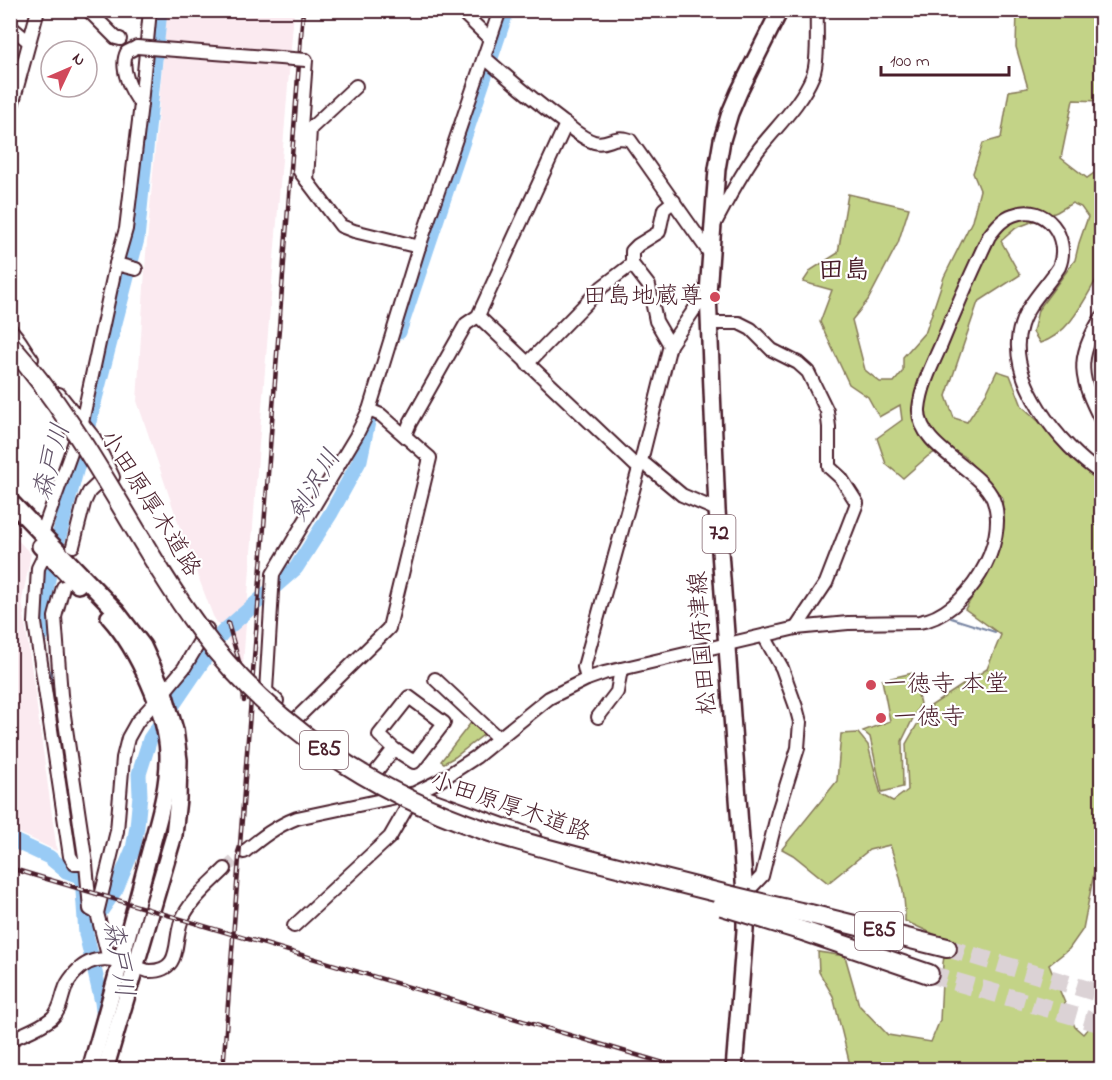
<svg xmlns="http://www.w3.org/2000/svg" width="1112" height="1080" viewBox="0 0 1112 1080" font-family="'Indie Flower','Klee One',sans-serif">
	<rect width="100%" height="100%" fill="#fff"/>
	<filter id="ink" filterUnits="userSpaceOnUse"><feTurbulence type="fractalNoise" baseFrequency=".0167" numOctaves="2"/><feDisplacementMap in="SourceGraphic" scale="12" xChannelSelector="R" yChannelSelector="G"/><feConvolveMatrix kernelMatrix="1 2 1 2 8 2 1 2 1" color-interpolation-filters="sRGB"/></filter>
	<g filter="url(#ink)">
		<g fill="#fbeaf0">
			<polygon points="167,11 294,11 258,457 243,665 213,616 182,534 137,401 146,254"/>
			<polygon points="11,533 31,554 22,600 57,851 11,829"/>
		</g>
		<g fill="#c3d387" stroke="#867959" stroke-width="1.5">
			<path d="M1017 11H1097L1101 19V101L1073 100 1061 158 1087 178 1097 171H1101V275H1099C1084 300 1070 334 1040 343L1033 332 1038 310 1075 260 1079 243 1088 217 1081 207 1072 203 1057 212 1016 228 1001 241 1020 275 978 302 946 396 954 418 967 422 987 392 997 371 1010 375 1022 406 1101 479V860L1099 861 1095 868 1083 929 1069 949 1049 965 1075 1027 1083 1034 1101 1014V1069H851L833 996 819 972 818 952 845 956 859 1005 888 1035 931 1042 940 1020 943 963 947 940 905 921C906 894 899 871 890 845L869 850 828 883 793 855 782 849 837 781 841 734 858 733 868 745 881 795 893 801 908 790 906 744 926 709 987 669 1001 635 965 609 997 556 1003 498 964 456 946 446 928 456 903 478 886 464 877 438 902 420 900 405 879 417 868 397 849 384 820 322 832 290 803 282 811 270 838 253 848 194 909 208 898 243 868 300 852 320 865 370 880 382H894L903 371V357L926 331 944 277 972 221 980 190 973 173 983 143 1001 138 1009 91 1028 88 1016 47Z"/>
			<polygon points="913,673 920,704 902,741 903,787 882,792 870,737 863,731 890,721 882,680"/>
			<polygon points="473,720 487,732 455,757 444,763 441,761"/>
		</g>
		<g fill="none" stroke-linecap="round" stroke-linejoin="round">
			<polyline stroke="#7986a4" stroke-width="2" points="951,618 995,632"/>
			<g stroke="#99cbf5" stroke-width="15">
				<polyline points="399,332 507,10"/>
				<polyline points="42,636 40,625 49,574 137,239 160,10"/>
				<polyline points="49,677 82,877 86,934 102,1002 104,1020"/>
				<polyline points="10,839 49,857 66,871 82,877"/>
				<polyline points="94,921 116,889 133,849 137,827 140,795 139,774 150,739 222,633 296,568 331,513 360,460 368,422 373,408"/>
			</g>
			<polyline stroke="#dbd2d5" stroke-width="12" stroke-dasharray="12 6" stroke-linecap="butt" points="225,869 244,852"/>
			<g stroke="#dbd2d5" stroke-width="18" stroke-dasharray="18 9" stroke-linecap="butt">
				<polyline points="947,948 1102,994"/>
				<polyline points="929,974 1102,1024"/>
			</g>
			<g stroke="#4a1f2b" stroke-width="16">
				<g id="minor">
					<polyline points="88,10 116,38 120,39"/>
					<polyline points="460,10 490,39"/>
					<polyline points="10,26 29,42"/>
					<path d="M485 58C510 80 536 102 563 122 572 129 583 139 594 142 609 146 612 134 630 140L711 255"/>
					<polyline points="306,60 298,168 301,173 341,226 354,231 419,247"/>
					<polyline points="141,104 150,10"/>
					<polyline points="10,113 38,10"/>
					<polyline points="307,181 310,129 356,86"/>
					<path d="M714 225C728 199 741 173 759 149 778 125 801 104 813 75 819 59 816 29 817 10"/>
					<polyline points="116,264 136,269"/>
					<polyline points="632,264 649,286 656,321 670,345"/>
					<polyline points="478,316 635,465 646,465 682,495 717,510"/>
					<path d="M1102 317C1074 359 1080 379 1102 422"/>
					<polyline points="709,323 739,323 751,329 772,350 798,363 808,372 827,411 829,427 829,467 841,478 857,503 826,583 796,628"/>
					<path d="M10 329C20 339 24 349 32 359"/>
					<polyline points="527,364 602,287 632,264 632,251 638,245 659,232 664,209 674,201"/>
					<polyline points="59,394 94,438 113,477"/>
					<polyline points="405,435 410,423 466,324 478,316 566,124"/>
					<path d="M42 534 82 422 116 264 126 229 141 104C131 92 119 68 127 52L137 47"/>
					<polyline points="73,546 84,503 89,492 109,473"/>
					<polyline points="46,552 38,568 35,623 70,856 75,864 86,864"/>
					<polyline points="63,587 55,617 61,695 86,864 90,909 97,913"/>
					<polyline points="435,679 498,738"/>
					<polyline points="587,679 584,667 640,465 670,345 696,307 708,293"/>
					<polyline points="164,692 184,668 207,629"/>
					<polyline points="277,701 266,691 273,574 356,436 369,410 419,247 500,10"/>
					<polyline points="598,717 617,692 621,669"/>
					<polyline points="296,719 389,628 430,458 381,415 369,410"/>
					<polyline points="375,773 394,749 379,735 409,697 444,723 414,762 394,749"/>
					<polyline points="418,794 534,836"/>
					<path d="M244 852C261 838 276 826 297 818L415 793 439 781 476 757 549 698 587 679 604 673 796 628 848 623 919 622C965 616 1011 542 993 499 980 468 917 447 919 409 921 387 932 365 941 345 956 308 972 272 989 236 996 227 1003 218 1013 215 1046 202 1071 238 1059 267 1047 286 1028 303 1021 325 1004 377 1060 447 1102 474"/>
					<polyline points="739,892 745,894 762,876 778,812 798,748 800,722 796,707 782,668 764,636"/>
					<polyline points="294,926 390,837 414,795"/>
					<polyline points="109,959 97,913 117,831 123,758 128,738 137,722 156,701"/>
					<path d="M10 1040C24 1033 40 1028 52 1018 61 1010 61 999 65 989 67 982 71 978 75 973 97 949 121 962 148 971 186 972 171 936 184 915 194 897 211 883 225 869"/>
				</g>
			</g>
			<g stroke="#4a1f2b" stroke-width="20">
				<g id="major">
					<polyline points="10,501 117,612 143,646 164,692 175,730 179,760 178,799 174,835 105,1070"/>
					<polyline points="40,546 78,585"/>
					<path d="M90 1070C110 1001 129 932 147 862 156 827 169 791 168 754 167 713 137 648 109 617"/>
					<polyline points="734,1070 745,930 745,894 717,510 708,293 717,169 722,140 730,113 739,92 780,10"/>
				</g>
			</g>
			<g stroke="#4a1f2b" stroke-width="22">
				<g id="highway">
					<polyline points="810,914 947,948"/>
					<polyline points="806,932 929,974"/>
				</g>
			</g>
			<use href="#minor" stroke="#fff" stroke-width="12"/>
			<use href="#major" stroke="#fff" stroke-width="15"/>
			<use href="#highway" stroke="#fff" stroke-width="18"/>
			<g stroke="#4a1f2b" stroke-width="4.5">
				<g id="rail">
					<polyline points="228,623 242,672 244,701"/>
					<polyline points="10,868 687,1070"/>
					<polyline points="223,1070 303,10"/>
				</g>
			</g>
			<use href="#rail" stroke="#fff" stroke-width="2" stroke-dasharray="7" stroke-linecap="butt"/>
			<g stroke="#4a1f2b" stroke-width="16" stroke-linecap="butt">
				<polyline id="minor-bridge" points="137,47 306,60"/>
			</g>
			<g stroke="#4a1f2b" stroke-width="22" stroke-linecap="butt">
				<g id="highway-bridge">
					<path d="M10 345C87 431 133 538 200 630 270 725 373 792 484 830 527 844 570 855 614 866 679 883 744 900 810 914"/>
					<polyline points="722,906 806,932"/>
				</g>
			</g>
			<use href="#minor-bridge" stroke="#fff" stroke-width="12"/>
			<use href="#highway-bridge" stroke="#fff" stroke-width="18"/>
		</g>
	</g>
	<g fill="#d1495b" stroke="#fff" stroke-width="2">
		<circle cx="715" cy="297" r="6"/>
		<circle cx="871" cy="685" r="6"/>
		<circle cx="881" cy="718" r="6"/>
	</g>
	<g text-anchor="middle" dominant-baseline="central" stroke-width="4.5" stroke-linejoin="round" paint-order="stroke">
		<g fill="#fff" stroke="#80626b" stroke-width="1.5">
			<rect x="702.5" y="515" width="33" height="38" rx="4.5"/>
			<rect x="300" y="731" width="48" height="38" rx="4.5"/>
			<rect x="855" y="912" width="48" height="38" rx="4.5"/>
		</g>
		<g font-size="22" font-weight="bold" fill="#4a1f2b">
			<text x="719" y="534">72</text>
			<text x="324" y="750">E85</text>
			<text x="879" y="931">E85</text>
		</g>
		<g font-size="24" fill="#4a1f2b" stroke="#fff" text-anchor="start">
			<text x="703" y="297" text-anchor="end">田島地蔵尊</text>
			<text x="883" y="685">一徳寺 本堂</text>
			<text x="893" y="718">一徳寺</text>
		</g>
		<g font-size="24" fill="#4a1f2b" stroke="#fff">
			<text transform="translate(149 504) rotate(58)">小田原厚木道路</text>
			<text transform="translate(704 643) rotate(-94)">松田国府津線</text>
			<text transform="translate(510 808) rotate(19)">小田原厚木道路</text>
		</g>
		<g font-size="26" font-weight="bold" fill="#4a1f2b" stroke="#fff">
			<text x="844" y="272">田島</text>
		</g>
		<g font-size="26" font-style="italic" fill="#625368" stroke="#fff">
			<text transform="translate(53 462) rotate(-75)">森戸川</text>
			<text transform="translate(316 486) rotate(-60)">剣沢川</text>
			<text transform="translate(117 959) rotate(80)">森戸川</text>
		</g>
	</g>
	<rect width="1112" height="1080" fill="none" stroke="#fff" stroke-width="36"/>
	<rect x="18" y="18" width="1076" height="1044" fill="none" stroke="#4a1f2b" stroke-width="2" filter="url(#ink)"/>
	<g transform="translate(69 69) rotate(46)"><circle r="28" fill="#ffffff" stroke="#b7a5aa" stroke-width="1.5"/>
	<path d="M0-4.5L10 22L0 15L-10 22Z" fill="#d1495b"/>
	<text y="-9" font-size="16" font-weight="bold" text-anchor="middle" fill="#4a1f2b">N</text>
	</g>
	<path d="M881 66v9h128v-9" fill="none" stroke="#4a1f2b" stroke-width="3"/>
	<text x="890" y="66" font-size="18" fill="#4a1f2b" stroke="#ffffff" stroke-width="4.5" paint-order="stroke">100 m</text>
</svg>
